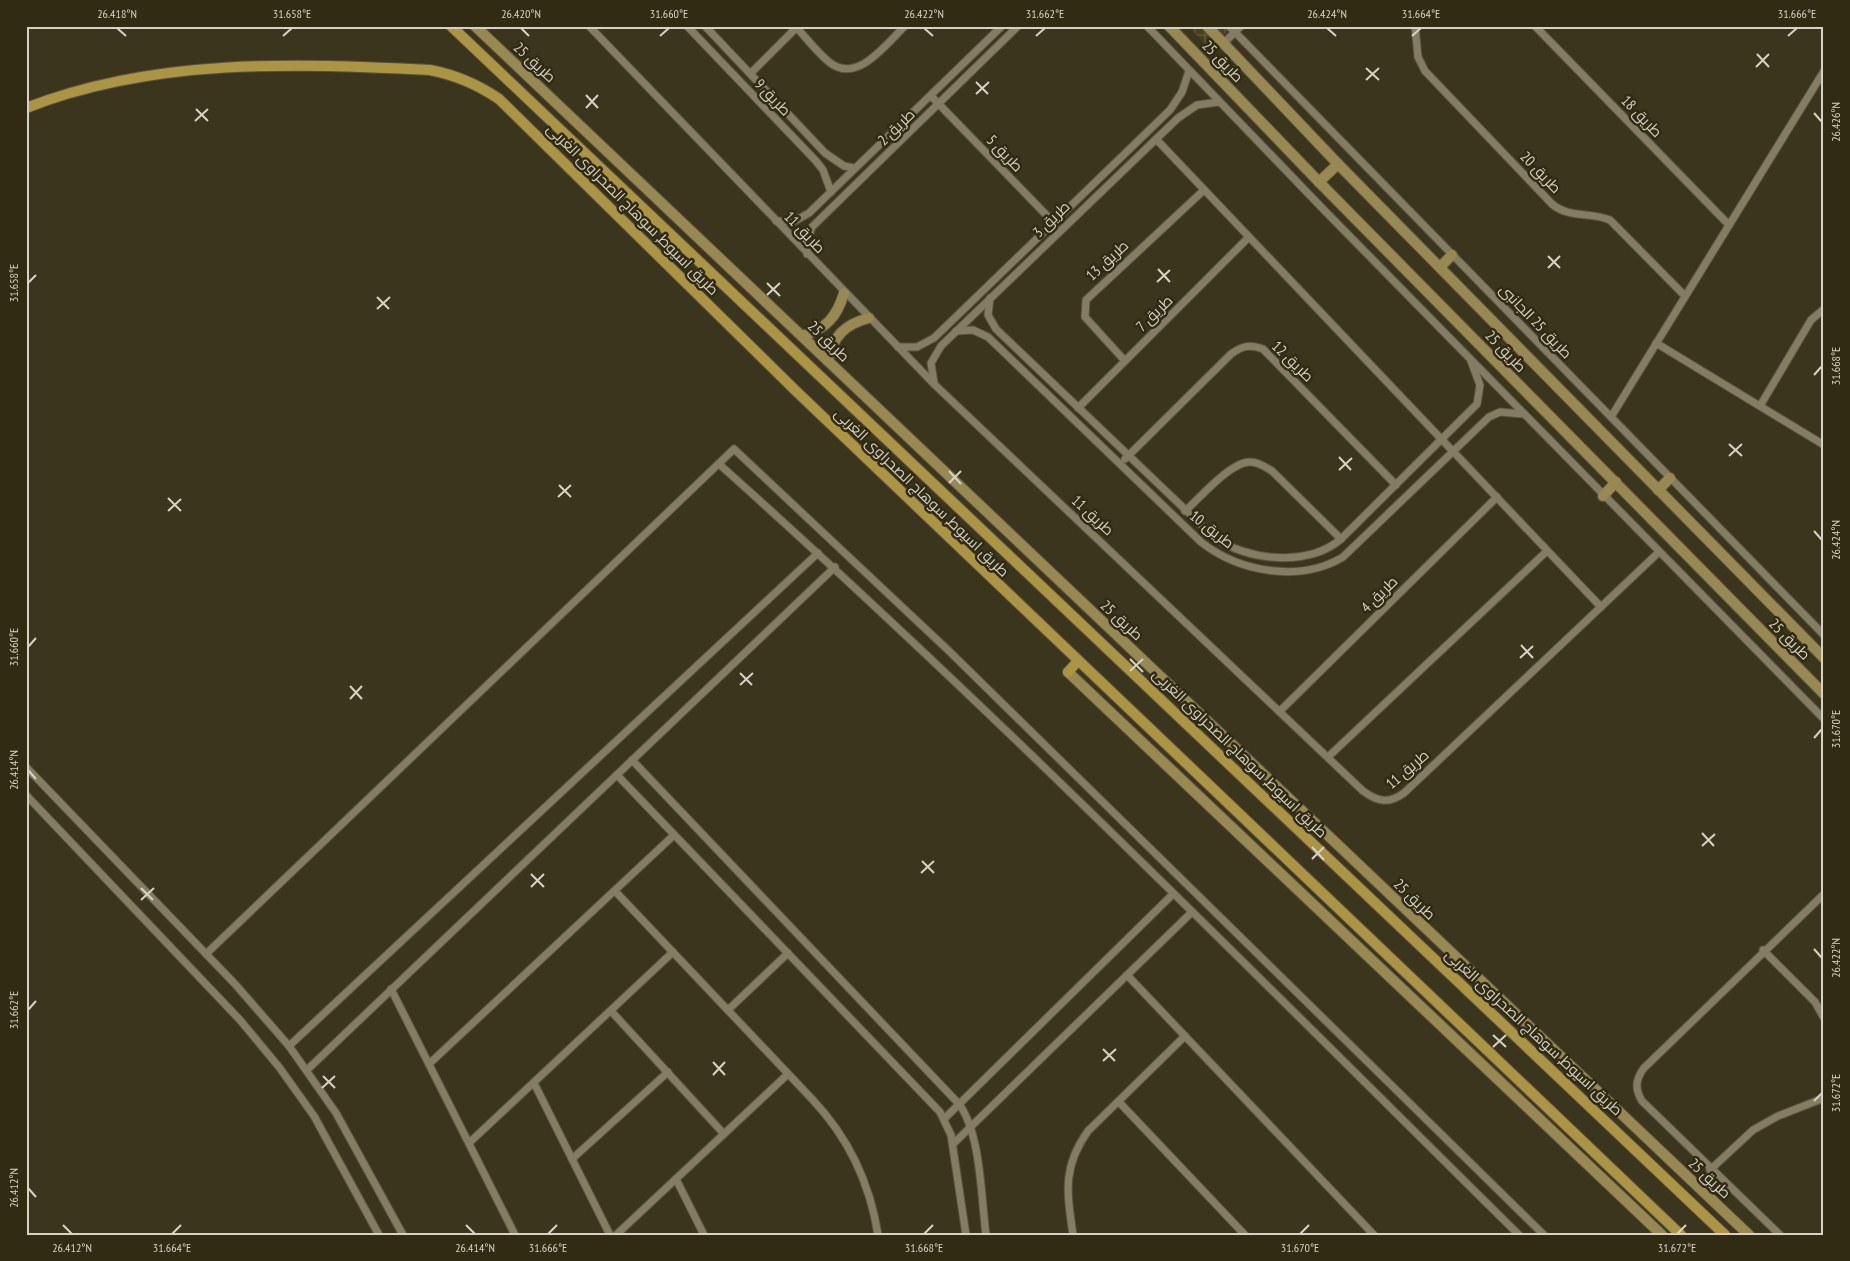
<svg xmlns="http://www.w3.org/2000/svg" width="1850" height="1261" viewBox="0 0 1850 1261" font-family="'PT Sans Narrow',Cairo,sans-serif">
	<defs>
		<pattern id="industrial-grid" width="8" height="8" patternUnits="userSpaceOnUse" patternTransform="scale(1.25)"><rect width="8" height="8" fill="#483f20"/><path d="M0 4h8M4 0v8" fill="none" stroke="#625a3f"/></pattern>
	</defs>
	<rect width="100%" height="100%" fill="#3c351e"/>
	<polygon fill="url(#industrial-grid)" points="1188,26 1233,26 1209,48"/>
	<g fill="none" stroke-linecap="round" stroke-linejoin="round">
		<g stroke="#59533f" stroke-width="9">
			<g id="street">
				<path d="M589 26 934 384 1363 791C1378 802 1389 804 1404 793L1659 552"/>
				<polyline points="687,26 816,161 823,170 831,192"/>
				<polyline points="705,26 825,153 844,166 855,168"/>
				<polyline points="1147,26 1324,210 1824,719"/>
				<polyline points="1229,26 1824,635"/>
				<path d="M1415 26 1418 57 1425 71 1552 204C1568 218 1590 212 1610 220L1685 296"/>
				<polyline points="1535,26 1729,225"/>
				<path d="M797 28C807 39 817 52 829 62 857 85 886 44 905 26"/>
				<polyline points="1223,44 1241,26"/>
				<polyline points="751,73 798,26"/>
				<polyline points="931,96 1056,225"/>
				<polyline points="1156,139 1601,607"/>
				<polyline points="776,221 793,222 809,213 1002,26"/>
				<polyline points="807,254 807,241 812,227 1018,26"/>
				<path d="M990 298 988 315 996 329 1214 537C1247 561 1308 567 1341 539L1477 404 1480 385 1471 361"/>
				<path d="M956 331 973 330 988 337 1201 542C1239 572 1300 583 1343 557L1489 417 1500 412 1523 414"/>
				<polyline points="1656,343 1824,445"/>
				<polyline points="898,347 917,347 934,338 1170,110 1182,92 1189,71"/>
				<polyline points="1125,361 1085,317 1086,300 1204,190"/>
				<polyline points="934,383 931,363 941,346 1178,118 1197,105 1219,102"/>
				<polyline points="1760,406 1811,320 1824,309"/>
				<polyline points="1078,408 1249,237"/>
				<polyline points="1611,417 1824,71"/>
				<path d="M1125 459 1231 354C1242 346 1249 344 1263 349L1396 485"/>
				<path d="M719 464C995 711 1255 974 1519 1235"/>
				<path d="M1185 511C1200 498 1230 462 1250 462 1259 462 1265 467 1272 471L1341 539"/>
				<polyline points="1280,711 1497,497"/>
				<polyline points="1328,757 1547,551"/>
				<path d="M632 760 959 1104C981 1134 981 1197 986 1235"/>
				<polyline points="26,767 235,984 289,1046 336,1113 403,1235"/>
				<polyline points="617,775 940,1112 951,1135 966,1235"/>
				<polyline points="26,795 240,1020 279,1067 314,1116 379,1235"/>
				<path d="M615 891 812 1099C848 1137 870 1183 878 1235"/>
				<polyline points="1763,950 1815,1002 1824,1018"/>
				<polyline points="206,954 734,449 949,651 1544,1235"/>
				<polyline points="1127,975 1374,1235"/>
				<polyline points="391,989 515,1235"/>
				<polyline points="728,1010 788,953"/>
				<polyline points="611,1011 724,1134"/>
				<polyline points="289,1046 818,553"/>
				<polyline points="429,1064 674,835"/>
				<polyline points="307,1070 835,567"/>
				<polyline points="534,1083 610,1235"/>
				<polyline points="1119,1102 1245,1235"/>
				<polyline points="945,1118 1173,894"/>
				<polyline points="469,1143 673,952"/>
				<polyline points="953,1144 1192,912"/>
				<polyline points="572,1159 668,1072"/>
				<polyline points="1710,1170 1753,1130 1778,1116 1824,1098"/>
				<polyline points="676,1179 704,1235"/>
				<polyline points="616,1235 788,1074"/>
				<path d="M1073 1235C1067 1193 1062 1167 1088 1131L1185 1036"/>
				<path d="M1780 1235 1642 1101C1635 1089 1635 1080 1644 1068L1824 894"/>
			</g>
		</g>
		<g stroke="#59533f" stroke-width="12">
			<g id="secondary">
				<polyline points="475,26 1749,1235"/>
				<polyline points="1169,26 1319,182 1824,694"/>
				<polyline points="1207,26 1338,164 1824,658"/>
				<polyline points="1319,182 1338,164"/>
				<polyline points="1440,267 1452,255"/>
				<path d="M802 336C826 329 837 317 844 293"/>
				<path d="M828 361C832 337 845 324 869 318"/>
				<polyline points="1658,490 1670,478"/>
				<polyline points="1603,496 1616,482"/>
				<polyline points="1068,672 1662,1235"/>
			</g>
		</g>
		<g stroke="#59533f" stroke-width="12">
			<g id="primary">
				<polyline points="451,26 1725,1235"/>
				<path d="M26 108C153 58 295 63 430 70 456 75 477 84 499 99L797 392 1681 1235"/>
				<polyline points="1068,672 1078,661"/>
			</g>
		</g>
		<use href="#street" stroke="#847c63" stroke-width="7"/>
		<use href="#secondary" stroke="#988953" stroke-width="10"/>
		<use href="#primary" stroke="#ab9544" stroke-width="10"/>
	</g>
	<path fill="none" stroke="#d6d2c4" stroke-width="2" d="M117 28 126 36M521 28 529 36M924 28 933 36M1327 28 1336 36M283 36 292 28M660 36 669 28M1036 36 1045 28M1412 36 1421 28M1788 36 1797 28M1757 54 1769 67M1756 67 1769 54M1366 68 1379 80M1366 80 1379 68M976 82 988 94M976 94 989 82M586 95 598 108M586 108 598 95M196 109 208 121M1814 113 1822 122M195 121 208 109M1548 256 1560 268M1548 268 1560 256M1158 269 1170 282M1157 282 1170 270M28 283 36 275M767 283 780 296M767 295 780 283M377 297 389 309M377 309 390 297M1814 375 1822 366M1729 444 1742 456M1729 456 1742 444M1339 457 1351 470M1339 470 1352 458M949 471 961 484M949 483 961 471M559 485 571 497M558 497 571 485M168 498 181 511M168 511 181 499M1814 531 1822 540M1521 645 1533 658M28 647 36 638M1520 658 1533 646M1130 659 1143 672M1130 671 1143 659M740 673 752 685M740 685 753 673M350 686 362 699M350 699 362 686M1814 738 1822 729M28 770 36 779M1702 833 1714 846M1702 846 1715 834M1312 847 1324 860M1312 859 1324 847M922 861 934 873M921 873 934 861M531 874 544 887M531 887 544 874M141 888 153 900M141 900 154 888M1814 949 1822 958M28 1010 36 1001M1493 1035 1506 1047M1493 1047 1506 1035M1103 1049 1115 1061M1103 1061 1116 1049M713 1062 725 1075M713 1075 725 1062M323 1076 335 1088M322 1088 335 1076M1814 1101 1822 1093M28 1188 36 1197M63 1225 72 1234M466 1225 475 1234M172 1234 181 1225M548 1234 557 1225M924 1234 933 1225M1300 1234 1309 1225M1677 1234 1686 1225"/>
	<g text-anchor="middle" dominant-baseline="central" stroke-width="5" stroke-linejoin="round" paint-order="stroke">
		<g font-size="15" fill="#d6d2c4" stroke="#312b14">
			<text transform="translate(1223 61) rotate(46)">طريق 25</text>
			<text transform="translate(535 62) rotate(43)">طريق 25</text>
			<text transform="translate(773 97) rotate(46)">طريق 9</text>
			<text transform="translate(1642 116) rotate(46)">طريق 18</text>
			<text transform="translate(896 127) rotate(-44)">طريق 2</text>
			<text transform="translate(1005 153) rotate(46)">طريق 5</text>
			<text transform="translate(1541 172) rotate(46)">طريق 20</text>
			<text transform="translate(633 209) rotate(45)">طريق اسيوط, سوهاج الصحراوى الغربى</text>
			<text transform="translate(1051 219) rotate(-44)">طريق 3</text>
			<text transform="translate(805 232) rotate(46)">طريق 11</text>
			<text transform="translate(1107 260) rotate(-43)">طريق 13</text>
			<text transform="translate(1154 313) rotate(-45)">طريق 7</text>
			<text transform="translate(1536 321) rotate(46)">طريق 25 الجانبى</text>
			<text transform="translate(829 341) rotate(44)">طريق 25</text>
			<text transform="translate(1506 351) rotate(46)">طريق 25</text>
			<text transform="translate(1293 361) rotate(44)">طريق 12</text>
			<text transform="translate(922 492) rotate(44)">طريق اسيوط, سوهاج الصحراوى الغربى</text>
			<text transform="translate(1093 515) rotate(43)">طريق 11</text>
			<text transform="translate(1212 529) rotate(38)">طريق 10</text>
			<text transform="translate(1379 594) rotate(-45)">طريق 4</text>
			<text transform="translate(1122 620) rotate(43)">طريق 25</text>
			<text transform="translate(1790 639) rotate(45)">طريق 25</text>
			<text transform="translate(1240 753) rotate(44)">طريق اسيوط, سوهاج الصحراوى الغربى</text>
			<text transform="translate(1407 769) rotate(-41)">طريق 11</text>
			<text transform="translate(1415 899) rotate(44)">طريق 25</text>
			<text transform="translate(1534 1032) rotate(43)">طريق اسيوط, سوهاج الصحراوى الغربى</text>
			<text transform="translate(1710 1178) rotate(43)">طريق 25</text>
		</g>
	</g>
	<rect width="1850" height="1261" fill="none" stroke="#312b14" stroke-width="55"/>
	<rect x="28" y="28" width="1794" height="1206" fill="none" stroke="#d6d2c4" stroke-width="2"/>
	<g font-size="12" text-anchor="middle" fill="#d6d2c4">
		<text x="117" y="18">26.418°N</text>
		<text x="292" y="18">31.658°E</text>
		<text x="521" y="18">26.420°N</text>
		<text x="669" y="18">31.660°E</text>
		<text x="924" y="18">26.422°N</text>
		<text x="1045" y="18">31.662°E</text>
		<text x="1327" y="18">26.424°N</text>
		<text x="1421" y="18">31.664°E</text>
		<text x="1797" y="18">31.666°E</text>
		<text transform="translate(1836 122) rotate(-90)" y="4">26.426°N</text>
		<text transform="translate(14 283) rotate(-90)" y="4">31.658°E</text>
		<text transform="translate(1836 366) rotate(-90)" y="4">31.668°E</text>
		<text transform="translate(1836 540) rotate(-90)" y="4">26.424°N</text>
		<text transform="translate(14 647) rotate(-90)" y="4">31.660°E</text>
		<text transform="translate(1836 729) rotate(-90)" y="4">31.670°E</text>
		<text transform="translate(14 770) rotate(-90)" y="4">26.414°N</text>
		<text transform="translate(1836 958) rotate(-90)" y="4">26.422°N</text>
		<text transform="translate(14 1010) rotate(-90)" y="4">31.662°E</text>
		<text transform="translate(1836 1093) rotate(-90)" y="4">31.672°E</text>
		<text transform="translate(14 1188) rotate(-90)" y="4">26.412°N</text>
		<text x="72" y="1252">26.412°N</text>
		<text x="172" y="1252">31.664°E</text>
		<text x="475" y="1252">26.414°N</text>
		<text x="548" y="1252">31.666°E</text>
		<text x="924" y="1252">31.668°E</text>
		<text x="1300" y="1252">31.670°E</text>
		<text x="1677" y="1252">31.672°E</text>
	</g>
</svg>
